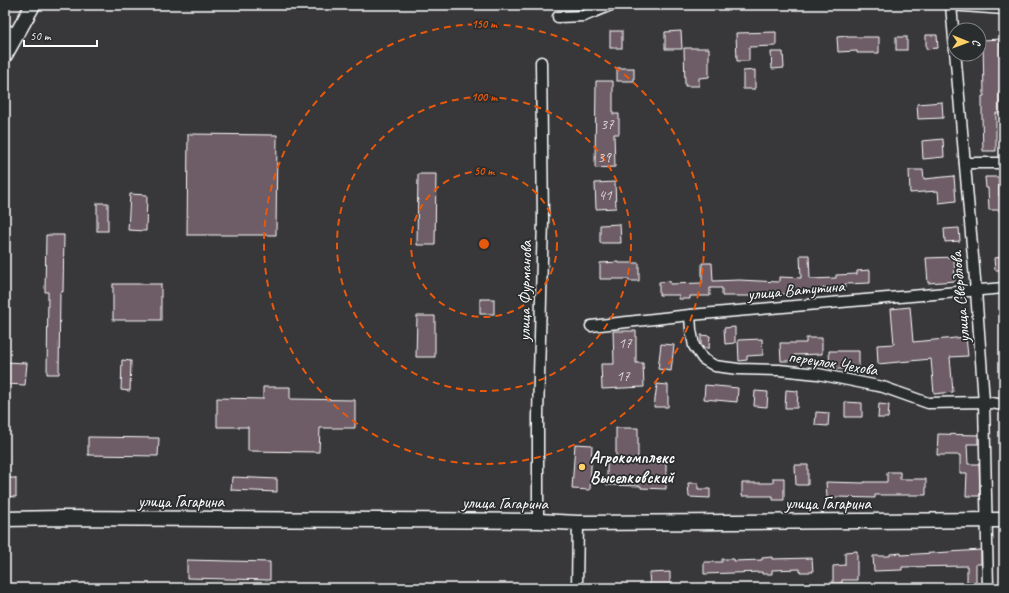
<svg xmlns="http://www.w3.org/2000/svg" width="1009" height="593" viewBox="0 0 1009 593" font-family="Caveat,sans-serif">
	<rect width="100%" height="100%" fill="#383739"/>
	<filter id="ink" filterUnits="userSpaceOnUse"><feTurbulence type="fractalNoise" baseFrequency=".025" numOctaves="2"/><feDisplacementMap in="SourceGraphic" scale="8" xChannelSelector="R" yChannelSelector="G"/><feConvolveMatrix kernelMatrix="1 2 1 2 8 2 1 2 1" color-interpolation-filters="sRGB"/></filter>
	<g filter="url(#ink)">
		<g fill="#6e5d66" stroke="#fff">
			<rect x="610" y="31" width="12" height="17"/>
			<polygon points="681,31 682,49 665,49 665,32"/>
			<polygon points="776,32 776,46 749,47 749,61 737,61 736,33"/>
			<polygon points="926,35 937,35 938,48 926,49"/>
			<polygon points="847,36 847,37 879,37 879,53 857,53 857,51 838,52 837,37"/>
			<rect x="896" y="37" width="11" height="13"/>
			<polygon points="1000,39 1001,77 1004,77 1004,91 999,91 999,113 996,113 996,151 983,151 982,117 982,96 984,96 983,40"/>
			<polygon points="684,48 709,48 709,77 699,78 699,86 685,86"/>
			<polygon points="771,52 783,52 784,68 772,69"/>
			<rect x="617" y="68" width="17" height="13"/>
			<polygon points="755,70 755,89 743,89 743,71"/>
			<polygon points="596,81 613,81 613,114 619,114 619,134 614,134 615,167 595,168"/>
			<polygon points="942,102 943,118 918,119 917,104"/>
			<polygon points="188,134 277,135 276,235 187,235"/>
			<polygon points="943,139 944,157 923,159 922,141"/>
			<polygon points="909,170 923,170 924,179 954,176 956,201 939,203 938,191 910,193"/>
			<polygon points="418,174 436,174 435,245 417,245"/>
			<polygon points="985,177 999,177 999,196 1002,196 1002,210 989,210 988,188 986,188"/>
			<polygon points="615,182 616,208 596,209 595,183"/>
			<polygon points="130,194 147,195 146,231 128,230"/>
			<rect x="97" y="203" width="11" height="28"/>
			<polygon points="620,224 621,243 600,243 600,225"/>
			<polygon points="959,228 960,241 945,242 944,229"/>
			<polygon points="46,235 64,235 63,292 60,292 59,374 47,374 48,292 45,292"/>
			<polygon points="800,255 809,255 810,279 836,278 836,275 857,274 857,271 870,270 870,283 845,284 845,288 823,288 823,292 799,293 799,294 772,294 772,296 722,296 722,288 710,288 710,296 690,296 690,299 679,299 679,295 659,295 659,282 670,281 670,284 702,283 702,263 712,263 713,281 739,280 779,282 779,277 801,278"/>
			<polygon points="954,257 955,281 928,283 926,258"/>
			<polygon points="1004,257 1004,270 995,270 994,258"/>
			<polygon points="619,262 619,263 639,263 639,281 629,281 629,279 600,279 600,263"/>
			<rect x="113" y="284" width="48" height="36"/>
			<rect x="480" y="299" width="14" height="15"/>
			<polygon points="910,307 913,342 966,337 968,356 950,357 953,392 934,394 931,359 878,364 877,345 894,344 891,309"/>
			<polygon points="417,316 435,316 435,357 416,357"/>
			<polygon points="735,327 735,343 725,344 724,328"/>
			<polygon points="613,331 636,331 636,363 643,363 644,387 602,389 601,364 614,364"/>
			<polygon points="701,335 710,336 709,348 704,348 701,345"/>
			<polygon points="806,338 822,338 822,354 794,355 794,361 781,361 780,343 806,343"/>
			<polygon points="762,339 763,355 747,356 747,360 739,361 738,340"/>
			<polygon points="661,344 674,345 671,371 658,369"/>
			<polygon points="829,351 859,351 859,369 830,369"/>
			<polygon points="122,360 131,361 130,391 121,390"/>
			<polygon points="5,362 27,363 25,385 5,384"/>
			<polygon points="657,384 668,385 668,407 654,407"/>
			<polygon points="705,385 738,388 737,402 704,399"/>
			<polygon points="263,387 290,387 290,399 355,400 355,428 320,428 319,452 248,451 248,427 217,427 217,398 263,399"/>
			<polygon points="786,390 798,391 797,408 785,408"/>
			<polygon points="755,391 768,392 767,407 754,406"/>
			<polygon points="845,402 862,403 862,417 845,417"/>
			<polygon points="879,404 889,405 888,418 878,418"/>
			<polygon points="816,412 829,413 828,426 815,425"/>
			<polygon points="616,428 638,428 638,463 666,463 666,489 641,488 641,486 607,485 607,460 616,460"/>
			<polygon points="938,434 978,435 978,444 967,444 968,464 979,464 980,496 966,496 967,473 960,473 960,455 937,455"/>
			<polygon points="88,437 159,438 158,456 88,455"/>
			<polygon points="575,444 592,445 590,490 572,489"/>
			<polygon points="795,465 808,465 808,485 796,485"/>
			<polygon points="887,472 900,472 900,479 926,479 926,495 875,495 875,498 836,497 836,498 827,498 826,482 864,483 864,482 887,482"/>
			<polygon points="232,477 277,479 277,492 231,490"/>
			<polygon points="5,478 16,478 16,497 5,496"/>
			<polygon points="773,478 784,478 784,500 773,500 773,496 742,496 742,483 773,483"/>
			<polygon points="688,483 698,483 698,489 710,489 710,498 689,497"/>
			<polygon points="981,550 981,564 976,564 976,584 967,583 967,566 902,567 902,570 874,571 873,556 890,556 890,554 901,553 901,555"/>
			<polygon points="857,551 857,580 842,580 842,583 833,584 833,566 845,565 845,552"/>
			<polygon points="772,557 772,559 812,558 813,572 800,572 800,569 772,570 772,574 762,574 762,572 704,574 704,562 722,562 722,559 734,559 734,561 762,560 762,558"/>
			<polygon points="187,560 270,562 270,580 187,578"/>
			<polygon points="670,572 670,585 650,586 649,573"/>
		</g>
		<g fill="none" stroke-linecap="round" stroke-linejoin="round">
			<g stroke="#fff" stroke-width="13">
				<g id="street">
					<polyline points="949,5 1004,9"/>
					<polyline points="951,5 976,291 984,402 988,588"/>
					<polyline points="558,17 584,16 611,5"/>
					<polyline points="5,29 16,35"/>
					<polyline points="965,163 1004,163"/>
					<polyline points="690,315 691,330 694,346 703,359 715,366 738,369 779,370 818,374 883,387 928,403 984,402 1004,405"/>
					<polyline points="591,326 690,315 1004,288"/>
					<polyline points="538,521 538,416 543,219 541,62"/>
					<polyline points="577,588 578,523"/>
				</g>
			</g>
			<g stroke="#fff" stroke-width="17">
				<g id="secondary">
					<polyline points="5,55 33,5"/>
					<polyline points="5,519 62,518 538,521 578,523 1004,520"/>
				</g>
			</g>
			<use href="#street" stroke="#2a2d2e" stroke-width="10"/>
			<use href="#secondary" stroke="#2a2d2e" stroke-width="14"/>
		</g>
	</g>
	<g fill="none" stroke="#e8590c" stroke-width="2" stroke-dasharray="7 5">
		<circle cx="484" cy="244" r="73"/>
		<circle cx="484" cy="244" r="147"/>
		<circle cx="484" cy="244" r="220"/>
	</g>
	<circle fill="#ffd166" stroke="#2a2d2e" stroke-width="1.5" cx="582" cy="467" r="4"/>
	<g text-anchor="middle" dominant-baseline="central" stroke-width="3.5" stroke-linejoin="round" paint-order="stroke">
		<g font-size="15" fill="#dbd6d9">
			<text x="607" y="124">37</text>
			<text x="604" y="157">39</text>
			<text x="605" y="195">41</text>
			<text x="625" y="343">17</text>
			<text x="623" y="376">17</text>
		</g>
		<g font-size="17" fill="#fff" stroke="#2a2d2e">
			<text transform="translate(796 290) rotate(-5)">улица Ватутина</text>
			<text transform="translate(525 291) rotate(-89)">улица Фурманова</text>
			<text transform="translate(960 297) rotate(-95)">улица Свердлова</text>
			<text transform="translate(833 363) rotate(9)">переулок Чехова</text>
			<text x="181" y="501">улица Гагарина</text>
			<text transform="translate(505 503) rotate(1)">улица Гагарина</text>
			<text x="828" y="503">улица Гагарина</text>
		</g>
		<g font-size="17" font-weight="bold" fill="#fff" stroke="#2a2d2e" text-anchor="start">
			<text x="590" y="457">Агрокомплекс<tspan x="590" dy="20">Выселковский</tspan></text>
		</g>
	</g>
	<circle cx="484" cy="244" r="6" fill="#e8590c" stroke="#2a2d2e" stroke-width="2"/>
	<g font-size="12" text-anchor="middle" font-weight="bold" fill="#e8590c" stroke="#2a2d2e" stroke-width="3.5" stroke-linejoin="round" paint-order="stroke">
		<text x="484" y="28">150 m</text>
		<text x="484" y="101">100 m</text>
		<text x="484" y="175">50 m</text>
	</g>
	<rect width="1009" height="593" fill="none" stroke="#2a2d2e" stroke-width="20"/>
	<rect x="10" y="10" width="989" height="573" fill="none" stroke="#fff" stroke-width="1.5" filter="url(#ink)"/>
	<g transform="translate(967 42) rotate(91)"><circle r="19" fill="#2a2d2e" stroke="#7f8182"/>
	<path d="M0-3L7 15L0 10L-7 15Z" fill="#ffd166"/>
	<text y="-6" font-size="11" font-weight="bold" text-anchor="middle" fill="#ffffff">С</text>
	</g>
	<path d="M24 40v6h73v-6" fill="none" stroke="#ffffff" stroke-width="2"/>
	<text x="30" y="40" font-size="12" fill="#ffffff" stroke="#2a2d2e" stroke-width="3" paint-order="stroke">50 m</text>
</svg>
